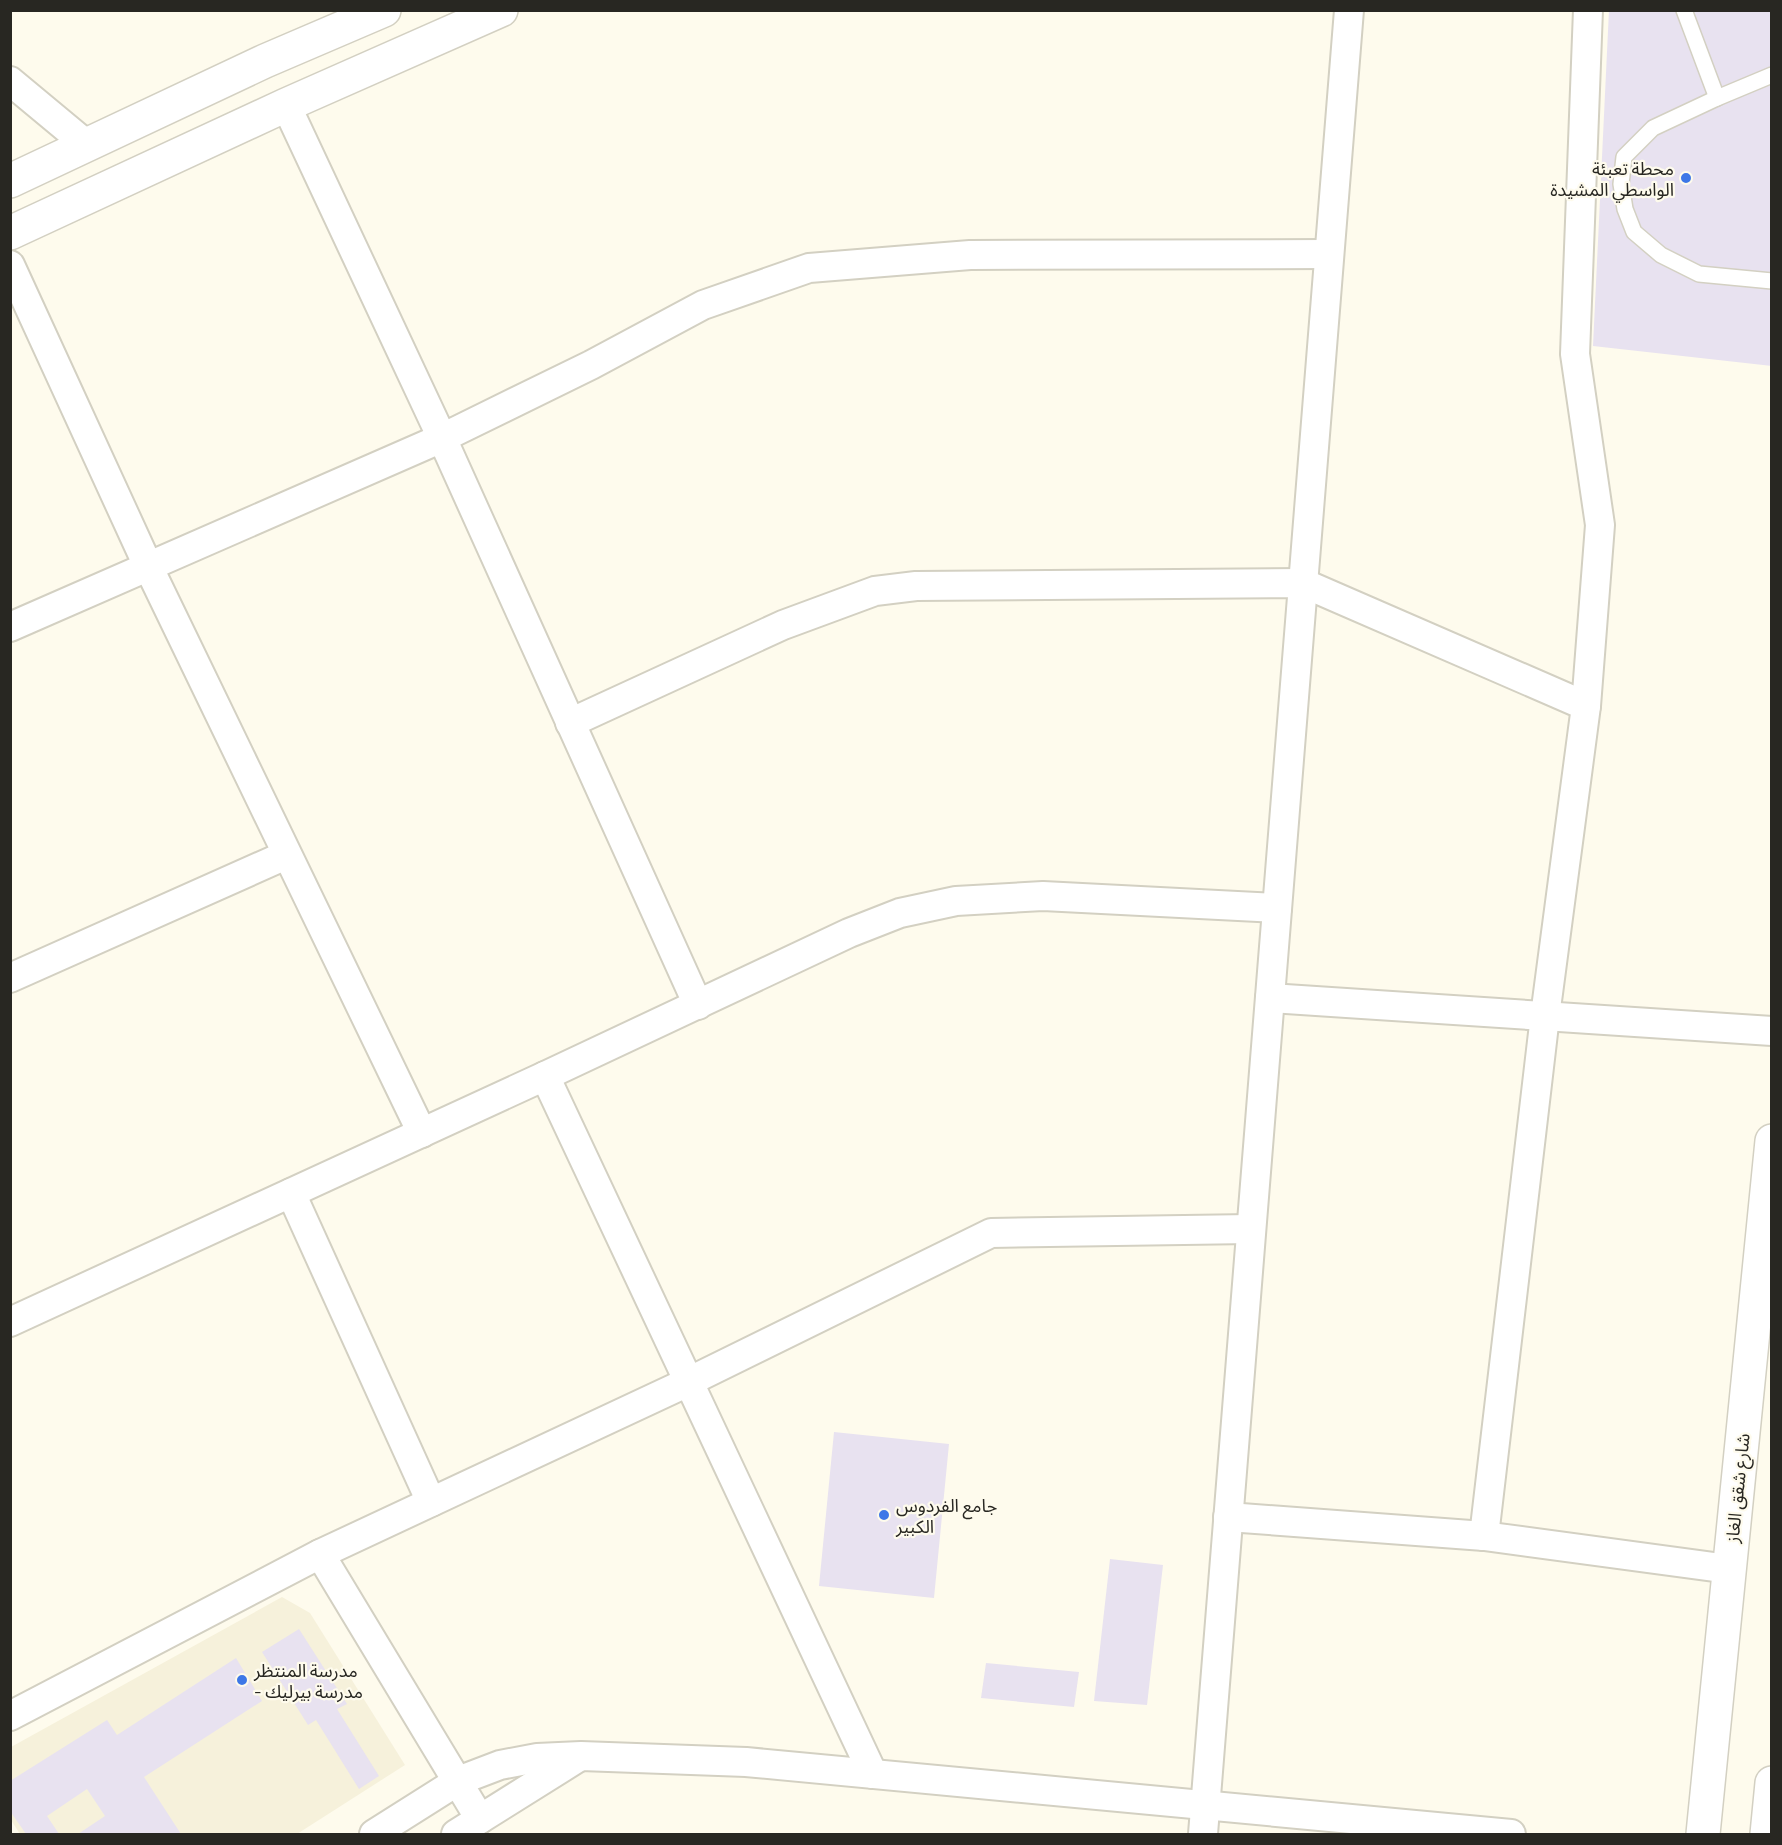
<svg xmlns="http://www.w3.org/2000/svg" width="1782" height="1845" viewBox="0 0 1782 1845" font-family="Manrope,'Noto Sans Arabic',sans-serif">
	<rect width="100%" height="100%" fill="#fefbed"/>
	<polygon fill="#f6f1db" points="282,1597 310,1613 405,1765 297,1834 20,1834 11,1820 11,1747"/>
	<g fill="#e8e2f0">
		<polygon points="1609,10 1772,10 1772,366 1593,346"/>
		<polygon points="834,1432 949,1444 934,1598 819,1586"/>
		<polygon points="1110,1559 1163,1565 1147,1705 1094,1701"/>
		<polygon points="299,1629 347,1704 337,1709 379,1776 359,1789 316,1720 308,1725 262,1652"/>
		<polygon points="236,1658 262,1701 144,1777 181,1834 78,1834 105,1816 87,1789 47,1816 59,1834 26,1834 10,1811 10,1781 107,1720 117,1735"/>
		<polygon points="986,1663 1079,1672 1074,1707 981,1698"/>
	</g>
	<g fill="none" stroke-linecap="round" stroke-linejoin="round">
		<g stroke="#d3d0c2" stroke-width="18">
			<g id="service">
				<polyline points="1684,10 1717,98"/>
				<polyline points="1772,75 1717,98 1653,128 1624,157 1621,184 1625,209 1634,232 1661,255 1699,274 1772,281"/>
			</g>
		</g>
		<g stroke="#d3d0c2" stroke-width="32">
			<g id="minor">
				<polyline points="10,81 87,145"/>
				<polyline points="286,105 442,438 698,1005"/>
				<polyline points="10,265 148,566 422,1133"/>
				<polyline points="10,627 442,438 591,365 703,305 809,268 970,255 1328,254"/>
				<polyline points="1586,706 1600,525 1575,354 1588,10"/>
				<polyline points="570,723 783,625 875,591 916,586 1303,583 1586,706 1545,1016 1484,1536"/>
				<polyline points="10,978 286,855"/>
				<polyline points="1270,998 1772,1031"/>
				<polyline points="545,1076 873,1774"/>
				<polyline points="291,1193 431,1502"/>
				<polyline points="10,1322 545,1076 849,933 900,913 956,901 1043,896 1277,908"/>
				<polyline points="1228,1517 1484,1536 1729,1569"/>
				<polyline points="320,1554 480,1819"/>
				<polyline points="10,1716 320,1554 688,1382 991,1233 1251,1229"/>
				<polyline points="374,1834 458,1781 500,1765 537,1758 581,1756 746,1762 1511,1834"/>
				<polyline points="456,1834 579,1757"/>
				<polyline points="1203,1834 1349,10"/>
			</g>
		</g>
		<g stroke="#d3d0c2" stroke-width="36">
			<g id="tertiary">
				<polyline points="10,181 265,61 384,10"/>
				<polyline points="10,233 286,105 501,10"/>
			</g>
		</g>
		<g stroke="#d3d0c2" stroke-width="36">
			<g id="primary">
				<polyline points="1703,1834 1772,1141"/>
				<polyline points="1767,1834 1772,1783"/>
			</g>
		</g>
		<use href="#service" stroke="#fff" stroke-width="15"/>
		<use href="#minor" stroke="#fff" stroke-width="28"/>
		<use href="#tertiary" stroke="#fff" stroke-width="33"/>
		<use href="#primary" stroke="#fff" stroke-width="33"/>
	</g>
	<g fill="#3d77e7" stroke="#fefbed" stroke-width="2">
		<circle cx="1686" cy="178" r="6"/>
		<circle cx="884" cy="1515" r="6"/>
		<circle cx="242" cy="1680" r="6"/>
	</g>
	<g text-anchor="middle" dominant-baseline="central" stroke-width="4.5" stroke-linejoin="round" paint-order="stroke">
		<g font-size="18" fill="#282722" stroke="#fefbed" text-anchor="start">
			<text x="1674" y="168" text-anchor="end">محطة تعبئة<tspan x="1674" dy="21">الواسطي المشيدة</tspan></text>
			<text x="896" y="1505">جامع الفردوس<tspan x="896" dy="21">الكبير</tspan></text>
			<text x="254" y="1670">مدرسة المنتظر<tspan x="254" dy="21">- مدرسة بيرليك</tspan></text>
		</g>
		<g font-size="18" fill="#282722" stroke="#fefbed">
			<text transform="translate(1737 1488) rotate(-84)">شارع شقق الغاز</text>
		</g>
	</g>
	<rect width="1782" height="1845" fill="none" stroke="#282722" stroke-width="24"/>
</svg>
